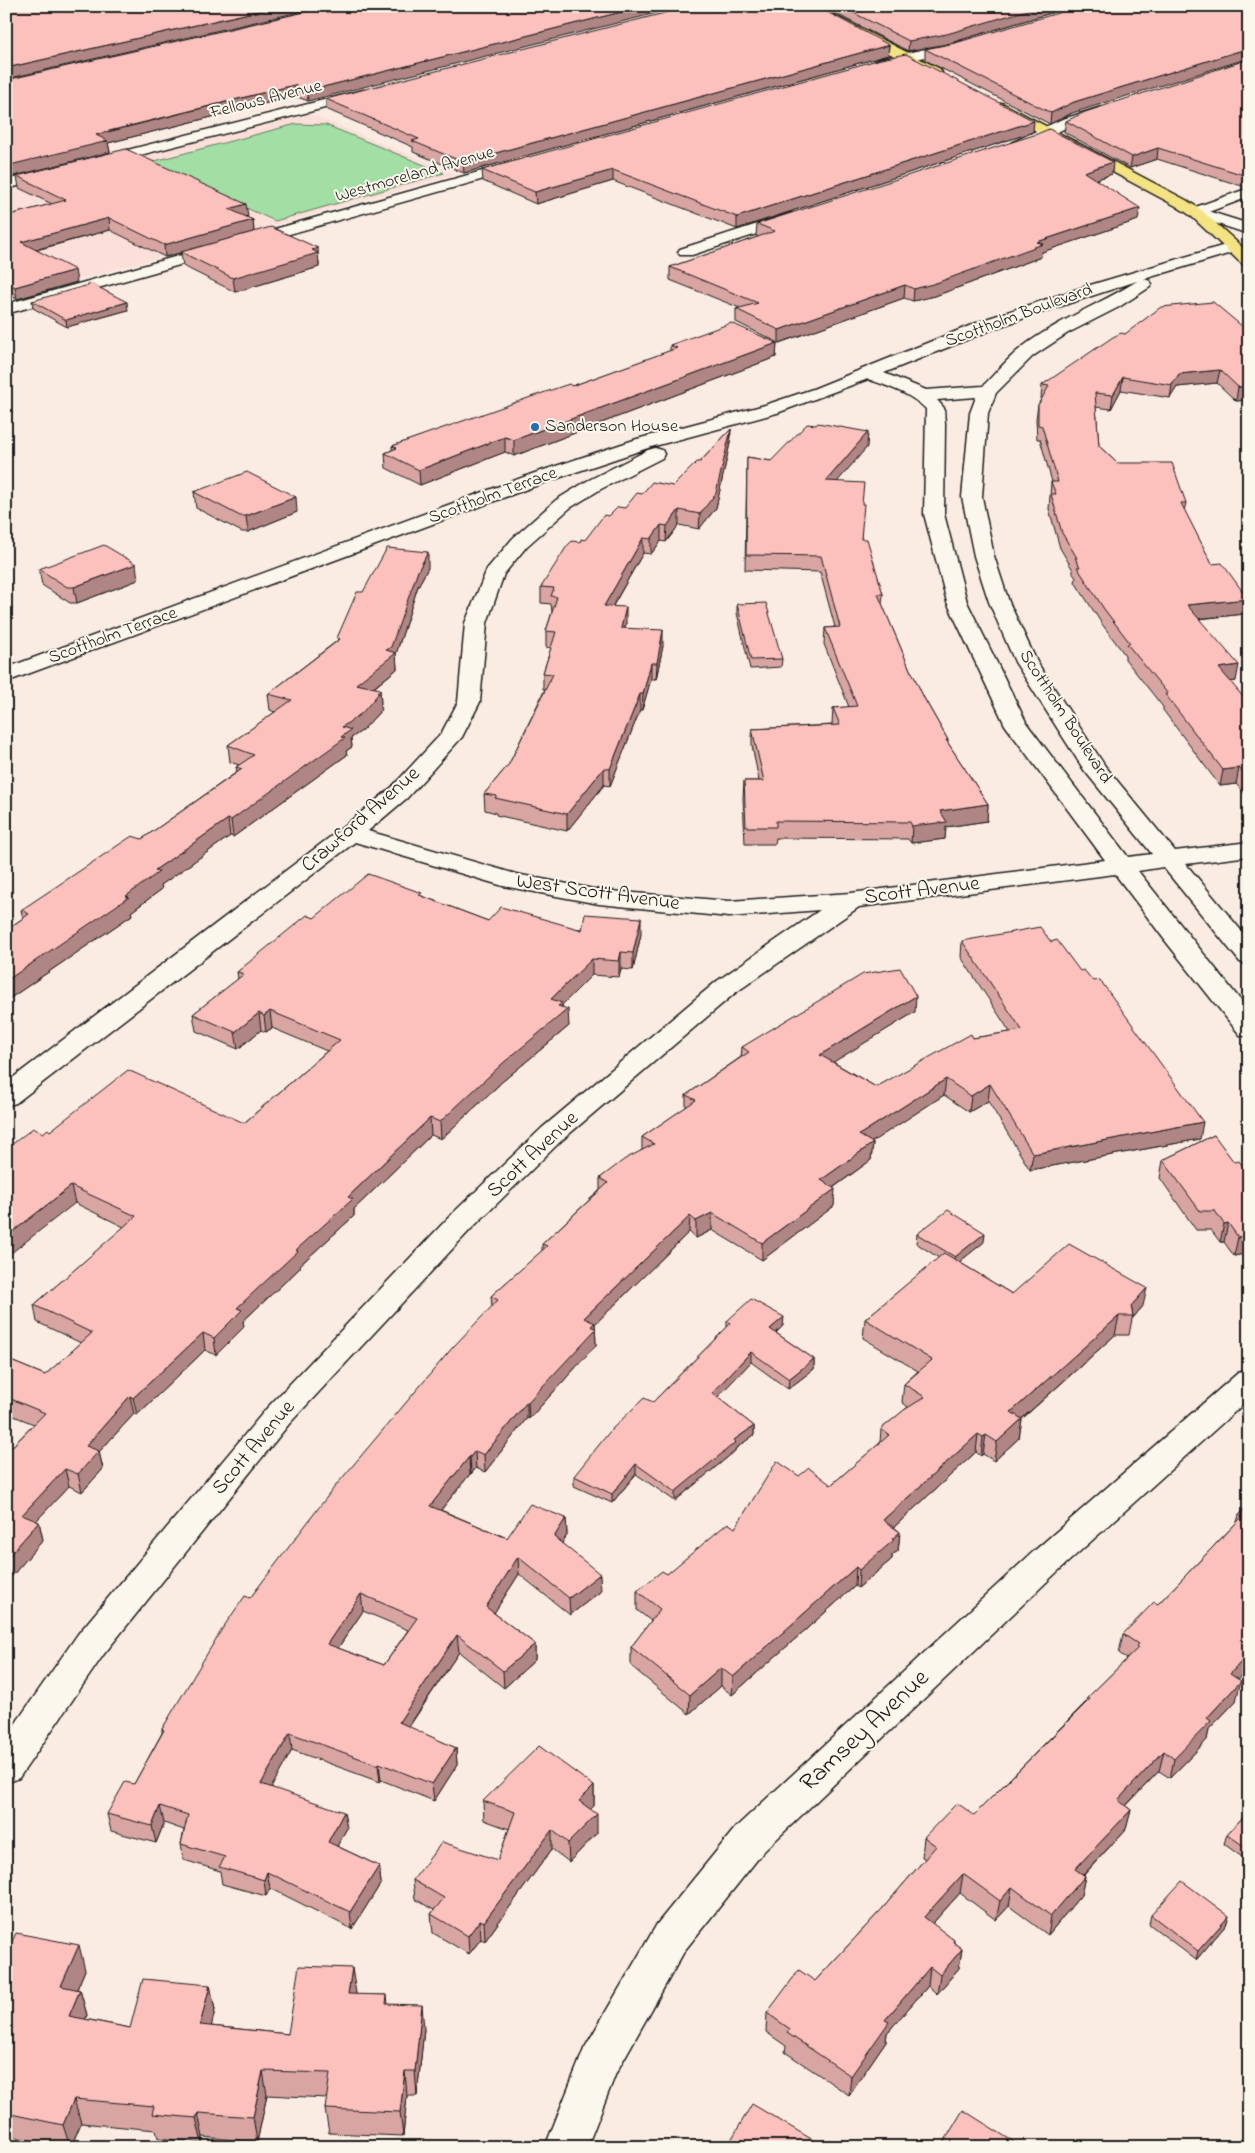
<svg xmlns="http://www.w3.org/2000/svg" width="1255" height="2153" viewBox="0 0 1255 2153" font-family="'Indie Flower',sans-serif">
	<rect width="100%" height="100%" fill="#fbece3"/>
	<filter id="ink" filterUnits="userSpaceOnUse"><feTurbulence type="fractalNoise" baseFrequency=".02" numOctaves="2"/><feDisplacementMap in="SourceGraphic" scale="10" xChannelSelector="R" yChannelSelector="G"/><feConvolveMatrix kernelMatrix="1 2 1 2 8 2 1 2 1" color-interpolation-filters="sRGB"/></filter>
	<g filter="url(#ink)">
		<polygon fill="#fbdfd8" points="310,114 456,174 6,300 6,191"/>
		<polygon fill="#a3dea4" stroke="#607d60" points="296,124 326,125 444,173 275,221 147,163"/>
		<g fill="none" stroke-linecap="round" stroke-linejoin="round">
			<g stroke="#1c1c1c" stroke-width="3">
				<g id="minor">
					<polygon points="962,41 968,45 967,48 879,67 872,63 879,59"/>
					<polygon points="363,90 368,91 370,94 368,97 97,166 92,165 90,162 92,159"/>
					<polygon points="1101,107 1108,111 1106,114 1070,126 1023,148 1013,148 1011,145 1013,142 1060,120"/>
					<polygon points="518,161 523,162 525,165 523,168 6,314 6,304"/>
					<polygon points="53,169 58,170 60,173 58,176 6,189 6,180"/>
					<polygon points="1249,188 1249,197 1195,217 1190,215 1187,212 1190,209"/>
					<polygon points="792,213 797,215 800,218 797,221 692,255 680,255 678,252 680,249"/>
					<path d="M1232 243 1238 245 1240 248 1238 251 1144 279 1150 281 1152 284 1150 287 1119 307 1068 333 1033 356 996 393 988 413 982 497 994 556 1009 602 1037 662 1105 766 1175 851 1249 842V856L1186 864 1249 940V965L1240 962 1163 867 1138 871 1249 1011V1037L1240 1035 1167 943 1115 874 859 907 735 993 562 1140 471 1229 289 1424 104 1654 19 1778 6 1783V1737L78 1634 267 1408 451 1215 542 1128 717 981 820 910 729 917 599 904 503 886 355 842 16 1103 6 1106V1083L342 828 391 788 441 734 458 702 465 623 487 569 513 538 556 500 587 481 648 450 655 448 662 450 664 454 662 458 601 489 570 508 527 546 504 574 487 623 480 702 462 737 407 798 368 831 516 874 599 890 729 901 851 893 1105 860 1005 725 947 602 924 514 926 409C910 393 889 387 868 379L777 413 651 447 546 482 6 682V668L532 474 637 439 765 405 813 389 989 318 1087 286ZM1137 281C1100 304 1056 321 1021 348 1007 359 995 374 983 386L926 390 884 373 1001 326ZM976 397 970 413 962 497 974 556 989 602 1015 662 1084 770 1152 854 1128 857 1027 724 967 602 944 514 945 425 944 408 937 400Z"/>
					<polygon points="1249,1370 1249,1399 1057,1572 764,1851 685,1950 616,2073 587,2147 545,2147 584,2049 657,1924 736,1827 1033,1552 1238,1373"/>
				</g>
			</g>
			<g stroke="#1c1c1c" stroke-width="3">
				<polygon id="tertiary" points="1195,207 1249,224 1249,234 1190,215 1187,212 1190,209"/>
			</g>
			<g stroke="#1c1c1c" stroke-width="3">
				<g id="primary">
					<polygon points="800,6 816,6 940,69 942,72 940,75 930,75"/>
					<polygon points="1002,103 1186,200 1200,209 1249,253 1249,267 1243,265 1190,215 1176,206 997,110 995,107"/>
				</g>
			</g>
			<use href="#minor" fill="#fbf7ec" fill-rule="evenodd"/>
			<use href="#tertiary" fill="#fbf7ec" fill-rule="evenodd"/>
			<use href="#primary" fill="#f4e382" fill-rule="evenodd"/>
		</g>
		<g fill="#d9a5a3" stroke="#1c1c1c" fill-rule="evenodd">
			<polygon points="331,6 308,101 295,96 108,143 110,152 6,178 6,80"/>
			<polygon points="821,6 1074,6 947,44 908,51"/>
			<polygon points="955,43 1072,113 1050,124 925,60 925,49"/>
			<polygon points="889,45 888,55 464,173 413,152 413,147 326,109 326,99"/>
			<polygon points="1249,59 1249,187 1245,187 1157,159 1130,168 1064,132 1066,121"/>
			<polygon points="1033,132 737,229 613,181 536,204 483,181 482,170"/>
			<polygon points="1112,174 1095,180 1138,220 1042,252 1041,257 935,296 913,301 904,298 779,343 736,322 736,309 740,308 670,280 670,267 758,237 756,236 757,224"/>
			<polygon points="17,176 248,216 245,217 253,220 254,232 319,262 319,267 235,292 183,266 181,253 165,257 110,230 37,250 77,282 17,299 6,293 6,216 52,204 19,188"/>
			<polygon points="32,301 128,310 67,327 33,308"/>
			<polygon points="1249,332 1249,402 1247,400 1236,401 1217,383 1177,387 1170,398 1121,390 1111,409 1096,407 1099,446 1117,463 1186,503 1184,511 1212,564 1245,614 1199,619 1236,681 1230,682 1249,704 1249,794 1245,794 1236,784 1220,786 1163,710 1163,707 1125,659 1125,655 1102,624 1075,582 1076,578 1073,573 1073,570 1060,548 1049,509 1051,482 1052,482 1040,439 1037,439 1036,419 1038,405 1041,399 1042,385 1125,334"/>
			<polygon points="777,343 776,357 514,456 505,452 420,485 386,468 385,453 392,450 392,446 572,386 670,351 670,345"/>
			<polygon points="816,425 867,447 837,481 862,504 861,539 883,594 882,604 911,672 924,698 948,740 948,743 988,804 987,821 946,827 945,839 911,843 908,839 776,838 775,844 745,844 743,798 744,781 759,781 752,745 752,729 832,725 833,708 849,707 824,644 825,628 835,627 820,572 745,570 747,457 771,461"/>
			<polygon points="731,429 730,443 716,508 699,529 679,525 666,542 661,541 651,554 643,553 613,606 626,623 625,628 663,646 656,679 651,679 642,710 640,710 610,786 604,785 567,831 496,815 496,813 485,810 484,794 509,764 545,689 543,689 543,673 551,648 546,647 546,631 552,612 551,604 541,603 541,587 580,542 585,540 609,516 625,508 642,494 673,486 700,462"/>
			<polygon points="194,492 297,512 248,532 242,532 196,508"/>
			<polygon points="428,568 418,586 396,654 397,669 374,688 380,689 381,705 380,706 381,710 363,730 351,738 352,747 346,751 347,755 233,837 230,836 161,885 162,889 131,912 132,915 6,1001 6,930 23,918 21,910 142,839 237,772 236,767 239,765 230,762 228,745 275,712 270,710 268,694 338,640 337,638 363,592"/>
			<polygon points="39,569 138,580 77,603 70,603 42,585"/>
			<polygon points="737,604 782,659 781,667 750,669 737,613"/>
			<polygon points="422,896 488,921 641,934 633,970 621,969 619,977 592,975 562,1005 569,1026 503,1081 441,1139 431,1135 354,1209 354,1216 300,1265 300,1268 243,1321 244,1327 216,1355 205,1350 137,1415 134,1414 99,1452 103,1469 82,1492 69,1486 36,1521 39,1522 43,1540 11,1577 6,1575 6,1453 34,1424 6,1413 6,1359 45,1375 81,1343 37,1322 34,1305 124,1227 75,1203 43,1133 50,1131 244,1123 327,1051 272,1028 266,1032 261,1030 238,1049 196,1031 193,1014 238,979 237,972 314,918"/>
			<path d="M962 941 1200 1139 1030 1170 988 1101 969 1112 944 1095 871 1142 873 1143 871 1160 833 1188 834 1206 762 1260 712 1230 696 1238 689 1232 595 1324 596 1345 529 1419 527 1418 485 1472 476 1468 471 1474H470L441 1510 507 1538 566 1518 567 1535 562 1543 601 1591 570 1615 519 1574 494 1613 535 1644V1660L504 1688 459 1652 409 1727 456 1748 457 1765 434 1801 381 1780 380 1782 292 1750 271 1787 347 1828 337 1846 379 1866 381 1883 352 1929 270 1888 266 1896 222 1884 220 1871 184 1860 181 1844 184 1830 164 1823 156 1843 111 1831 107 1814 134 1784 162 1733V1729L250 1598 492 1307 491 1296 542 1251V1244L600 1190V1178L642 1150V1137L686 1107V1095L741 1057 742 1047 915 1012 833 1062 876 1087 973 1038 1010 1032 961 957ZM363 1611 408 1630 384 1665 338 1648Z"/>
			<polygon points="1214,1135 1249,1253 1234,1256 1224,1242 1220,1242 1211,1230 1196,1230 1160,1178 1163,1160"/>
			<polygon points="917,1234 984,1242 959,1262 1012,1294 1143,1306 1132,1319 1129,1335 1115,1335 1022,1419 1019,1438 994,1461 983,1454 981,1456 976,1452 894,1527 900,1532 898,1551 892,1555 892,1559 858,1588 855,1586 732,1695 721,1686 689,1714 631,1666 631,1647 651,1621 637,1610 637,1591 667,1574 735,1528 799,1476 831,1485 880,1443 881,1429 908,1407 902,1402 904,1384 918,1371 863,1338 865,1319 939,1258 916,1243"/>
			<polygon points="727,1321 783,1326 776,1333 814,1359 814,1369 788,1389 751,1362 717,1397 754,1426 754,1435 735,1449 735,1451 675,1501 636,1474 612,1503 574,1486 574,1476 653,1402 727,1327"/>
			<polygon points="1249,1505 1249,1667 1238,1679 1236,1701 1209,1729 1207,1740 1170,1778 1159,1771 1126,1806 1131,1810 1126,1829 1084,1875 1085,1876 1081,1895 1048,1935 1009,1906 996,1920 960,1893 932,1924 954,1940 954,1943 962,1949 959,1968 937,1994 928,1986 887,2033 886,2041 849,2095 785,2052 786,2046 766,2032 767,2013 815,1981 882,1909 925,1859 922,1857 924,1837 974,1815 1087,1701 1088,1697 1127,1659 1119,1653 1123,1634 1158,1604 1237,1522 1239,1515"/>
			<polygon points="594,1786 594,1806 590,1810 597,1833 569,1862 552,1849 485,1941 481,1939 469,1954 433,1933 431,1914 434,1910 415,1899 413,1880 498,1860 509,1829 484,1820 483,1801"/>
			<polygon points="1249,1811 1249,1862 1224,1844 1227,1834"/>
			<polygon points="1151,1915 1229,1916 1226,1925 1196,1960 1149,1924"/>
			<polygon points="6,1954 85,1970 77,1989 80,1990 87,2015 85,2019 130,2028 210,1985 215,2010 211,2026 288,2034 356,1993 355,1995 387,1995 388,2004 424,2029 417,2096 407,2096 403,2136 329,2133 325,2109 327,2098 267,2095 257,2142 203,2137 202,2143 158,2138 156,2130 81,2123 71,2147 61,2147 6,2135"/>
		</g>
		<g fill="#b08684" stroke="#1c1c1c">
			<polygon points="280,6 325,6 6,79 6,68"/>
			<polygon points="645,6 684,6 308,101 307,91"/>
			<polygon points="1041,6 1074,6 947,44 908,51 909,41"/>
			<polygon points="889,45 888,55 464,173 463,162"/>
			<polygon points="1249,48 1249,58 1072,113 1050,124 1051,113 1074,102"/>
			<polygon points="294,85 295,96 108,143 110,152 6,178 6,166 96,135"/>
			<polygon points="1034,121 1033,132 737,229 737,217"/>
			<polygon points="1158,148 1157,159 1130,168 1132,157"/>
			<polygon points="1113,162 1112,174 1082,184 1084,172"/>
			<polygon points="613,170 613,181 536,204 535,192"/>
			<polygon points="1247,176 1249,176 1249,187 1245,187"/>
			<polygon points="246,204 248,216 230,221 229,209"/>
			<polygon points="1140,208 1138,220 1042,252 1041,257 935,296 913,301 914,289 1037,242"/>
			<polygon points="109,218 110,230 23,253 21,242"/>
			<polygon points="253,220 254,232 165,257 164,245"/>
			<polygon points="318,248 319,267 235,292 233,278"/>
			<polygon points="75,270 77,282 17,299 15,287"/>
			<polygon points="905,285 904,298 779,343 779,330"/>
			<polygon points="127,302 128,310 67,327 66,320"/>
			<polygon points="777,343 776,357 514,456 514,440"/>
			<polygon points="1220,370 1217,383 1177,387 1170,398 1172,385 1179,374"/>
			<polygon points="1123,377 1121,390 1111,409 1113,395"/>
			<polygon points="1249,386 1247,400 1236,401 1238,387"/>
			<polygon points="731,429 730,443 716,508 699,529 700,514"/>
			<polygon points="868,432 867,447 825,496 826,481"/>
			<polygon points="505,437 505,452 420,485 419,470"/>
			<polygon points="296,497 297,512 248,532 246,516"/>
			<polygon points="679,510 679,525 666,542 667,526"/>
			<polygon points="661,525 661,541 651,554 651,539"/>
			<polygon points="643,538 643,553 604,621 604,606"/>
			<polygon points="428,552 428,568 418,586 396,654 397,669 357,701 356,684 386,650 418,571"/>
			<polygon points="136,564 138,580 77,603 74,587"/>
			<polygon points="1248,599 1245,614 1184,620 1187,605"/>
			<polygon points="626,607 626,623 621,644 621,628"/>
			<polygon points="663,630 663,646 656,679 657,663"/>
			<polygon points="651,663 651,679 642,710 643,694"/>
			<polygon points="1239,665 1236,681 1216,683 1219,668"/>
			<polygon points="380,689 381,705 380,706 381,710 363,730 351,738 352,747 346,751 347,755 233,837 231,820 342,727"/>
			<polygon points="640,694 640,710 610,786 610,769"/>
			<polygon points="604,768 604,785 567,831 567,814"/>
			<polygon points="1239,768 1236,784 1220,786 1223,770"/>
			<polygon points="1248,778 1249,778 1249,794 1245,794"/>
			<polygon points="988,804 987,821 946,827 945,839 911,843 912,826 940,811"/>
			<polygon points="228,819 230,836 161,885 162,889 131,912 132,915 6,1001 6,981 126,896 155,870"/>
			<polygon points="641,918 641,934 633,970 633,953"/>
			<polygon points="621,952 621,969 619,977 619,961"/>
			<polygon points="592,959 592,975 562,1005 562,1014 568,1009 569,1026 503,1081 441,1139 440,1122 551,999"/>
			<polygon points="916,996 915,1012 819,1071 820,1055"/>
			<polygon points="270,1011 272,1028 266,1032 264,1016"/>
			<polygon points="259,1013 261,1030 238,1049 235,1032"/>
			<polygon points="946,1079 944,1095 858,1151 859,1135"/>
			<polygon points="990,1084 988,1101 969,1112 971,1096"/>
			<polygon points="430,1118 431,1135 354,1209 354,1216 300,1265 300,1268 243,1321 244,1327 216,1355 214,1338 237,1308 296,1250 348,1197"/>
			<polygon points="1203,1122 1200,1139 1030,1170 1033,1154"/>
			<polygon points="873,1143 871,1160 820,1197 821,1180"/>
			<polygon points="71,1186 75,1203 6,1257 6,1237"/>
			<polygon points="835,1189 834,1206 762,1260 762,1243"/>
			<polygon points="712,1213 712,1230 696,1238 696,1221"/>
			<polygon points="690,1216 689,1232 595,1324 596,1345 529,1419 528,1402 584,1318"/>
			<polygon points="1228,1223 1224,1242 1220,1242 1224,1224"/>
			<polygon points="985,1233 984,1242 953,1267 955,1257"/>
			<polygon points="1249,1235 1249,1253 1234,1256 1238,1237"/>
			<polygon points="1147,1288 1143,1306 1132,1319 1133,1316 1131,1306"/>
			<polygon points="1119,1316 1115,1335 1008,1431 1011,1412"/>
			<polygon points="784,1317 783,1326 770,1339 770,1329"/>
			<polygon points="203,1333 205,1350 137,1415 133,1398"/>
			<polygon points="751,1352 751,1362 712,1403 712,1393"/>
			<polygon points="814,1359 814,1369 788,1389 789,1379"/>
			<polygon points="130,1396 134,1414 99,1452 103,1469 82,1492 78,1474 86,1446"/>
			<polygon points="527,1402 527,1418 485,1472 484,1455"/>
			<polygon points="1022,1419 1019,1438 994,1461 997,1442"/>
			<polygon points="754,1426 754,1435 735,1449 735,1451 675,1501 675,1492 734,1440"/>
			<polygon points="978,1434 976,1452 881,1539 883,1520"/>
			<polygon points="986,1435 983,1454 981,1456 983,1437"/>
			<polygon points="475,1451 476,1468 471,1474 470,1457"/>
			<polygon points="469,1457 470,1474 431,1522 430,1506"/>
			<polygon points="636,1464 636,1474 612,1503 612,1494"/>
			<polygon points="65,1469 69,1486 26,1532 22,1515"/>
			<polygon points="566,1518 567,1535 555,1554 554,1537"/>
			<polygon points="39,1522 43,1540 11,1577 6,1559"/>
			<polygon points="900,1532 898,1551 892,1555 892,1559 858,1588 859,1570 892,1539"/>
			<polygon points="518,1557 519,1574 487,1624 486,1607"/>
			<polygon points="856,1567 855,1586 732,1695 733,1677"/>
			<polygon points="600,1574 601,1591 570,1615 569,1598"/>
			<polygon points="361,1594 363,1611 329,1661 327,1644"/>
			<polygon points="457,1635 459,1652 400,1739 399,1722"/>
			<polygon points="535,1644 535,1660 504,1688 503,1671"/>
			<polygon points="1249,1653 1249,1667 1225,1693 1230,1674"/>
			<polygon points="721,1668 721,1686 689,1714 690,1695"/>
			<polygon points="1241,1681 1236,1701 1209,1729 1207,1740 1170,1778 1174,1759 1207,1718"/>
			<polygon points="290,1733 292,1750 264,1801 261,1784"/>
			<polygon points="456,1748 457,1765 434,1801 432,1784"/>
			<polygon points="1164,1751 1159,1771 1113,1819 1118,1800"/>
			<polygon points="379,1763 381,1780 380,1782 378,1765"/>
			<polygon points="594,1786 594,1806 579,1821 579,1801"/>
			<polygon points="160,1806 164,1823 156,1843 152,1826"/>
			<polygon points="1131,1810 1126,1829 1071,1888 1075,1869"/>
			<polygon points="344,1812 347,1828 330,1859 328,1842"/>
			<polygon points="597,1814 597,1833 569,1862 568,1843"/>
			<polygon points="552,1830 552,1849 485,1941 484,1922"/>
			<polygon points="379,1866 381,1883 352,1929 350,1912"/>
			<polygon points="267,1872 270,1888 266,1896 264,1880"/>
			<polygon points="963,1874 960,1893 921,1936 924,1917"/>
			<polygon points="1085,1876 1081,1895 1048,1935 1051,1916"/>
			<polygon points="1012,1887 1009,1906 996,1920 1000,1901"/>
			<polygon points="1229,1916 1226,1925 1196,1960 1198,1951"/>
			<polygon points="480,1920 481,1939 469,1954 468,1936"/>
			<polygon points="79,1945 85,1970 68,2011 61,1986"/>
			<polygon points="962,1949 959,1968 937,1994 940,1975"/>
			<polygon points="930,1967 928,1986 887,2033 886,2041 849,2095 851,2076 885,2020"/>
			<polygon points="352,1968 356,1993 352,2019 348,1994"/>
			<polygon points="210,1985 215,2010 206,2050 200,2025"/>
			<polygon points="80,1990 87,2015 76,2041 69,2016"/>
			<polygon points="422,2005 424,2029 417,2096 415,2071"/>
			<polygon points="263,2071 267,2095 257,2142 253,2117"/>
			<polygon points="405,2071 407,2096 403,2136 400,2112"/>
			<polygon points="74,2099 81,2123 71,2147 70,2147 63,2125"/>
			<polygon points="198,2113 203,2137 202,2143 196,2118"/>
		</g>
		<g fill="#fcc0bd" stroke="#1c1c1c" fill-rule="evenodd">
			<polygon points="6,6 280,6 6,68"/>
			<polygon points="331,6 645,6 307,91 294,85 105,132 96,135 108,141 6,166 6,80"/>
			<polygon points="692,6 816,6 889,45 463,162 412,141 419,139 326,99"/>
			<polygon points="840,6 1041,6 947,34 909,41"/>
			<polygon points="1082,6 1249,6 1249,48 1074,102 1051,113 925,49 955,43"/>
			<polygon points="906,54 1034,121 737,217 613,170 535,192 482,170 881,59"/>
			<polygon points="1249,59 1249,176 1247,176 1158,148 1132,157 1066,121 1085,112"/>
			<polygon points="1049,129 1113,162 1084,172 1140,208 1037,242 1043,244 936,283 914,289 905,285 779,330 736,309 758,303 670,267 775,231 757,224 1037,134"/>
			<polygon points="126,149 246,204 229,209 253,220 164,245 109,218 21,242 75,270 15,287 6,282 6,216 66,200 17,176"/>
			<polygon points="271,227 318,248 312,250 318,253 233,278 181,252"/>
			<polygon points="92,284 127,302 66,320 32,301"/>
			<polygon points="1213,302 1249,332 1249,386 1238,387 1220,370 1179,374 1172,385 1123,377 1113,395 1095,393 1099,446 1117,463 1172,463 1186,503 1181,503 1212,564 1222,563 1248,599 1187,605 1239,665 1219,668 1249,704 1249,778 1248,778 1239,768 1223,770 1165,694 1168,694 1127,644 1130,643 1104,609 1077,567 1080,567 1075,558 1077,558 1062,533 1051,494 1056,494 1051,482 1058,482 1042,426 1038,425 1038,405 1049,386 1042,385 1113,337 1121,333 1125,334 1161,307"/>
			<polygon points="731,323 777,343 514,440 505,437 419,470 385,453 397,448 392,446 528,398 569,384 572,386 677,348 670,345"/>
			<polygon points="818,423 868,432 826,481 864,483 862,504 864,504 861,539 867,539 883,594 878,594 911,672 912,672 924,698 948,740 946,740 988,804 940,811 947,822 912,826 910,822 776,821 776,827 746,827 744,781 764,781 752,729 840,725 833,708 857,706 825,628 840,627 821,556 746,555 747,457 771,461 807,424 816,425"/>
			<polygon points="731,429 716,493 700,514 679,510 667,526 661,525 651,539 643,538 604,606 626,607 621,628 663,630 657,663 651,663 643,694 640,694 610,769 604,768 567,814 495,798 497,796 484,794 509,764 553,674 543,673 556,632 546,631 557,597 551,596 554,588 541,587 567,546 572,541 580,542 581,539 585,540 604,515 609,516 618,507 625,508 637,493 642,494 652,482 673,486 697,462 700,462"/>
			<polygon points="247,472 296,497 246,516 240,516 194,492"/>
			<polygon points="104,545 136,564 74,587 67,587 39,569"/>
			<polygon points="387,548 428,552 418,571 391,647 386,650 396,653 356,684 380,689 377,693 379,693 362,713 342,727 351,730 341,737 345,738 231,820 228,819 155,870 159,872 126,896 129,897 6,981 6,930 29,914 21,910 132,836 142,839 242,769 236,767 254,755 228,745 292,700 268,694 340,639 337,638 357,592 363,592"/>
			<polygon points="766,603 782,659 751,660 737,604"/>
			<polygon points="368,874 422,893 419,895 488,921 501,907 582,930 585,914 641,918 633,953 621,952 619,961 592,959 551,999 562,1003 558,1006 568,1009 502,1064 440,1122 430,1118 348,1197 353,1199 296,1250 298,1251 237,1308 242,1310 214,1338 203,1333 133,1398 130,1396 86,1446 99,1451 78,1474 65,1469 22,1515 39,1522 6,1559 6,1453 45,1413 6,1397 6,1359 45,1375 92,1333 34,1305 136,1216 71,1186 6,1237 6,1149 33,1128 43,1133 48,1129 50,1131 128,1070 244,1123 340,1040 270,1011 264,1016 259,1013 235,1032 193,1014 244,974 237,972 307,915 314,918"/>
			<path d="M1040 927 1051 942 1057 940 1080 971 1084 970 1093 981 1100 980 1203 1122 1033 1154 990 1084 971 1096 946 1079 859 1135 873 1143 821 1180 835 1189 762 1243 712 1213 696 1221 690 1216 584 1318 595 1323 591 1326 596 1329 528 1402H527L484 1455 475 1451 470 1457H469L430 1506 507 1538 530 1504 566 1518 554 1537 600 1574 569 1598 518 1557 486 1607 535 1644 503 1671 457 1635 399 1722 456 1748 432 1784 379 1763 378 1765 290 1733 261 1784 344 1812 328 1842 379 1866 350 1912 267 1872 264 1880 219 1867 225 1857 181 1844 188 1815 160 1806 152 1826 107 1814 125 1782 134 1784 164 1730 162 1729 222 1629 245 1596 250 1598 333 1489 453 1347 498 1300 491 1296 547 1246 542 1244 608 1183 600 1178 625 1159 654 1144 642 1137 696 1100 686 1095 749 1052 742 1047 863 974 900 968 916 996 820 1055 876 1087 971 1034 973 1038 1022 1030 962 941ZM361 1594 417 1618 384 1665 327 1644Z"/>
			<polygon points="1214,1135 1234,1162 1239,1161 1249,1174 1249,1235 1238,1237 1228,1223 1224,1224 1215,1211 1200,1211 1163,1160"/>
			<polygon points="948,1210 985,1233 955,1257 917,1234"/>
			<polygon points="1069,1244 1147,1288 1131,1306 1133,1316 1119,1316 1011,1412 1022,1419 997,1442 986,1435 983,1437 978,1434 883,1520 900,1532 892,1539 894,1540 859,1570 856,1567 733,1677 721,1668 690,1695 631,1647 660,1609 637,1591 662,1571 667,1574 728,1523 735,1528 777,1461 799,1476 809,1468 831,1485 889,1435 881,1429 904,1410 925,1397 904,1384 932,1360 865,1319 944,1253 1012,1294"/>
			<polygon points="751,1299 784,1317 770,1329 814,1359 789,1379 751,1352 712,1393 754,1426 734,1440 736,1442 675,1492 636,1464 612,1494 574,1476 611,1430 644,1398 653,1402 731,1323 727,1321"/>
			<polygon points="1249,1505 1249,1653 1230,1674 1241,1681 1207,1718 1211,1721 1174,1759 1164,1751 1118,1800 1131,1810 1075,1869 1085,1876 1051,1916 1012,1887 1000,1901 963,1874 924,1917 954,1940 953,1942 962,1949 940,1975 930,1967 885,2020 889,2022 851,2076 787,2033 790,2029 767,2013 799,1970 815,1981 882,1909 936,1846 924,1837 957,1803 974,1815 1090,1699 1088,1697 1138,1648 1136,1646 1138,1644 1123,1634 1154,1602 1158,1604 1242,1517 1239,1515"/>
			<polygon points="539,1746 594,1786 579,1801 597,1814 568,1843 552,1830 484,1922 480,1920 468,1936 431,1914 444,1898 413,1880 442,1842 498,1860 515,1812 483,1801"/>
			<polygon points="1249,1811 1249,1850 1227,1834"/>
			<polygon points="1182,1881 1229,1916 1198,1951 1151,1915"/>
			<polygon points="16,1933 79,1945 61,1986 80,1990 69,2016 130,2028 143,1979 210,1985 200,2025 288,2034 299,1966 352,1968 348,1994 387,1995 386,2004 422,2005 415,2071 405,2071 400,2112 325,2109 330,2073 263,2071 253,2117 198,2113 196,2118 152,2114 154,2106 74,2099 63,2125 6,2113 6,1954"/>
			<polygon points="752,2104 825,2147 727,2147"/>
			<polygon points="963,2110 1014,2142 1011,2147 941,2147"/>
		</g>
	</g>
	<circle fill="#1f6fb2" stroke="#fbf7ec" stroke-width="2" cx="535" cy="427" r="5"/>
	<g text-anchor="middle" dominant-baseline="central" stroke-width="4" stroke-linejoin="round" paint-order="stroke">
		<g font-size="18" fill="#1c1c1c" stroke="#fbf7ec">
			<text transform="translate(266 100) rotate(-14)">Fellows Avenue</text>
			<text transform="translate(415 175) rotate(-16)">Westmoreland Avenue</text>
			<text transform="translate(1019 316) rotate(-20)">Scottholm Boulevard</text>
			<text transform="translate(493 496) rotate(-20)">Scottholm Terrace</text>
			<text transform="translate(113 636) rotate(-20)">Scottholm Terrace</text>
			<text transform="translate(1065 717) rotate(57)">Scottholm Boulevard</text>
		</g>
		<g font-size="18" fill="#1c1c1c" stroke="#fbf7ec" text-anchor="start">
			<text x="545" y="427">Sanderson House</text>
		</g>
		<g font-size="21" fill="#1c1c1c" stroke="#fbf7ec">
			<text transform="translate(361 820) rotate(-41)">Crawford Avenue</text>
			<text transform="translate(922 891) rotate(-7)">Scott Avenue</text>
			<text transform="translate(598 893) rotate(8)">West Scott Avenue</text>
			<text transform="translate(533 1155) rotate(-43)">Scott Avenue</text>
			<text transform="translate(254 1448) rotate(-50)">Scott Avenue</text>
		</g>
		<g font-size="25" fill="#1c1c1c" stroke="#fbf7ec">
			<text transform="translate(865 1731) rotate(-43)">Ramsey Avenue</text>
		</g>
	</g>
	<rect width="1255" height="2153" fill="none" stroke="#fbf7ec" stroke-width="25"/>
	<rect x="12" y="12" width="1230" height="2128" fill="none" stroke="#1c1c1c" stroke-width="2" filter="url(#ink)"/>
</svg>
